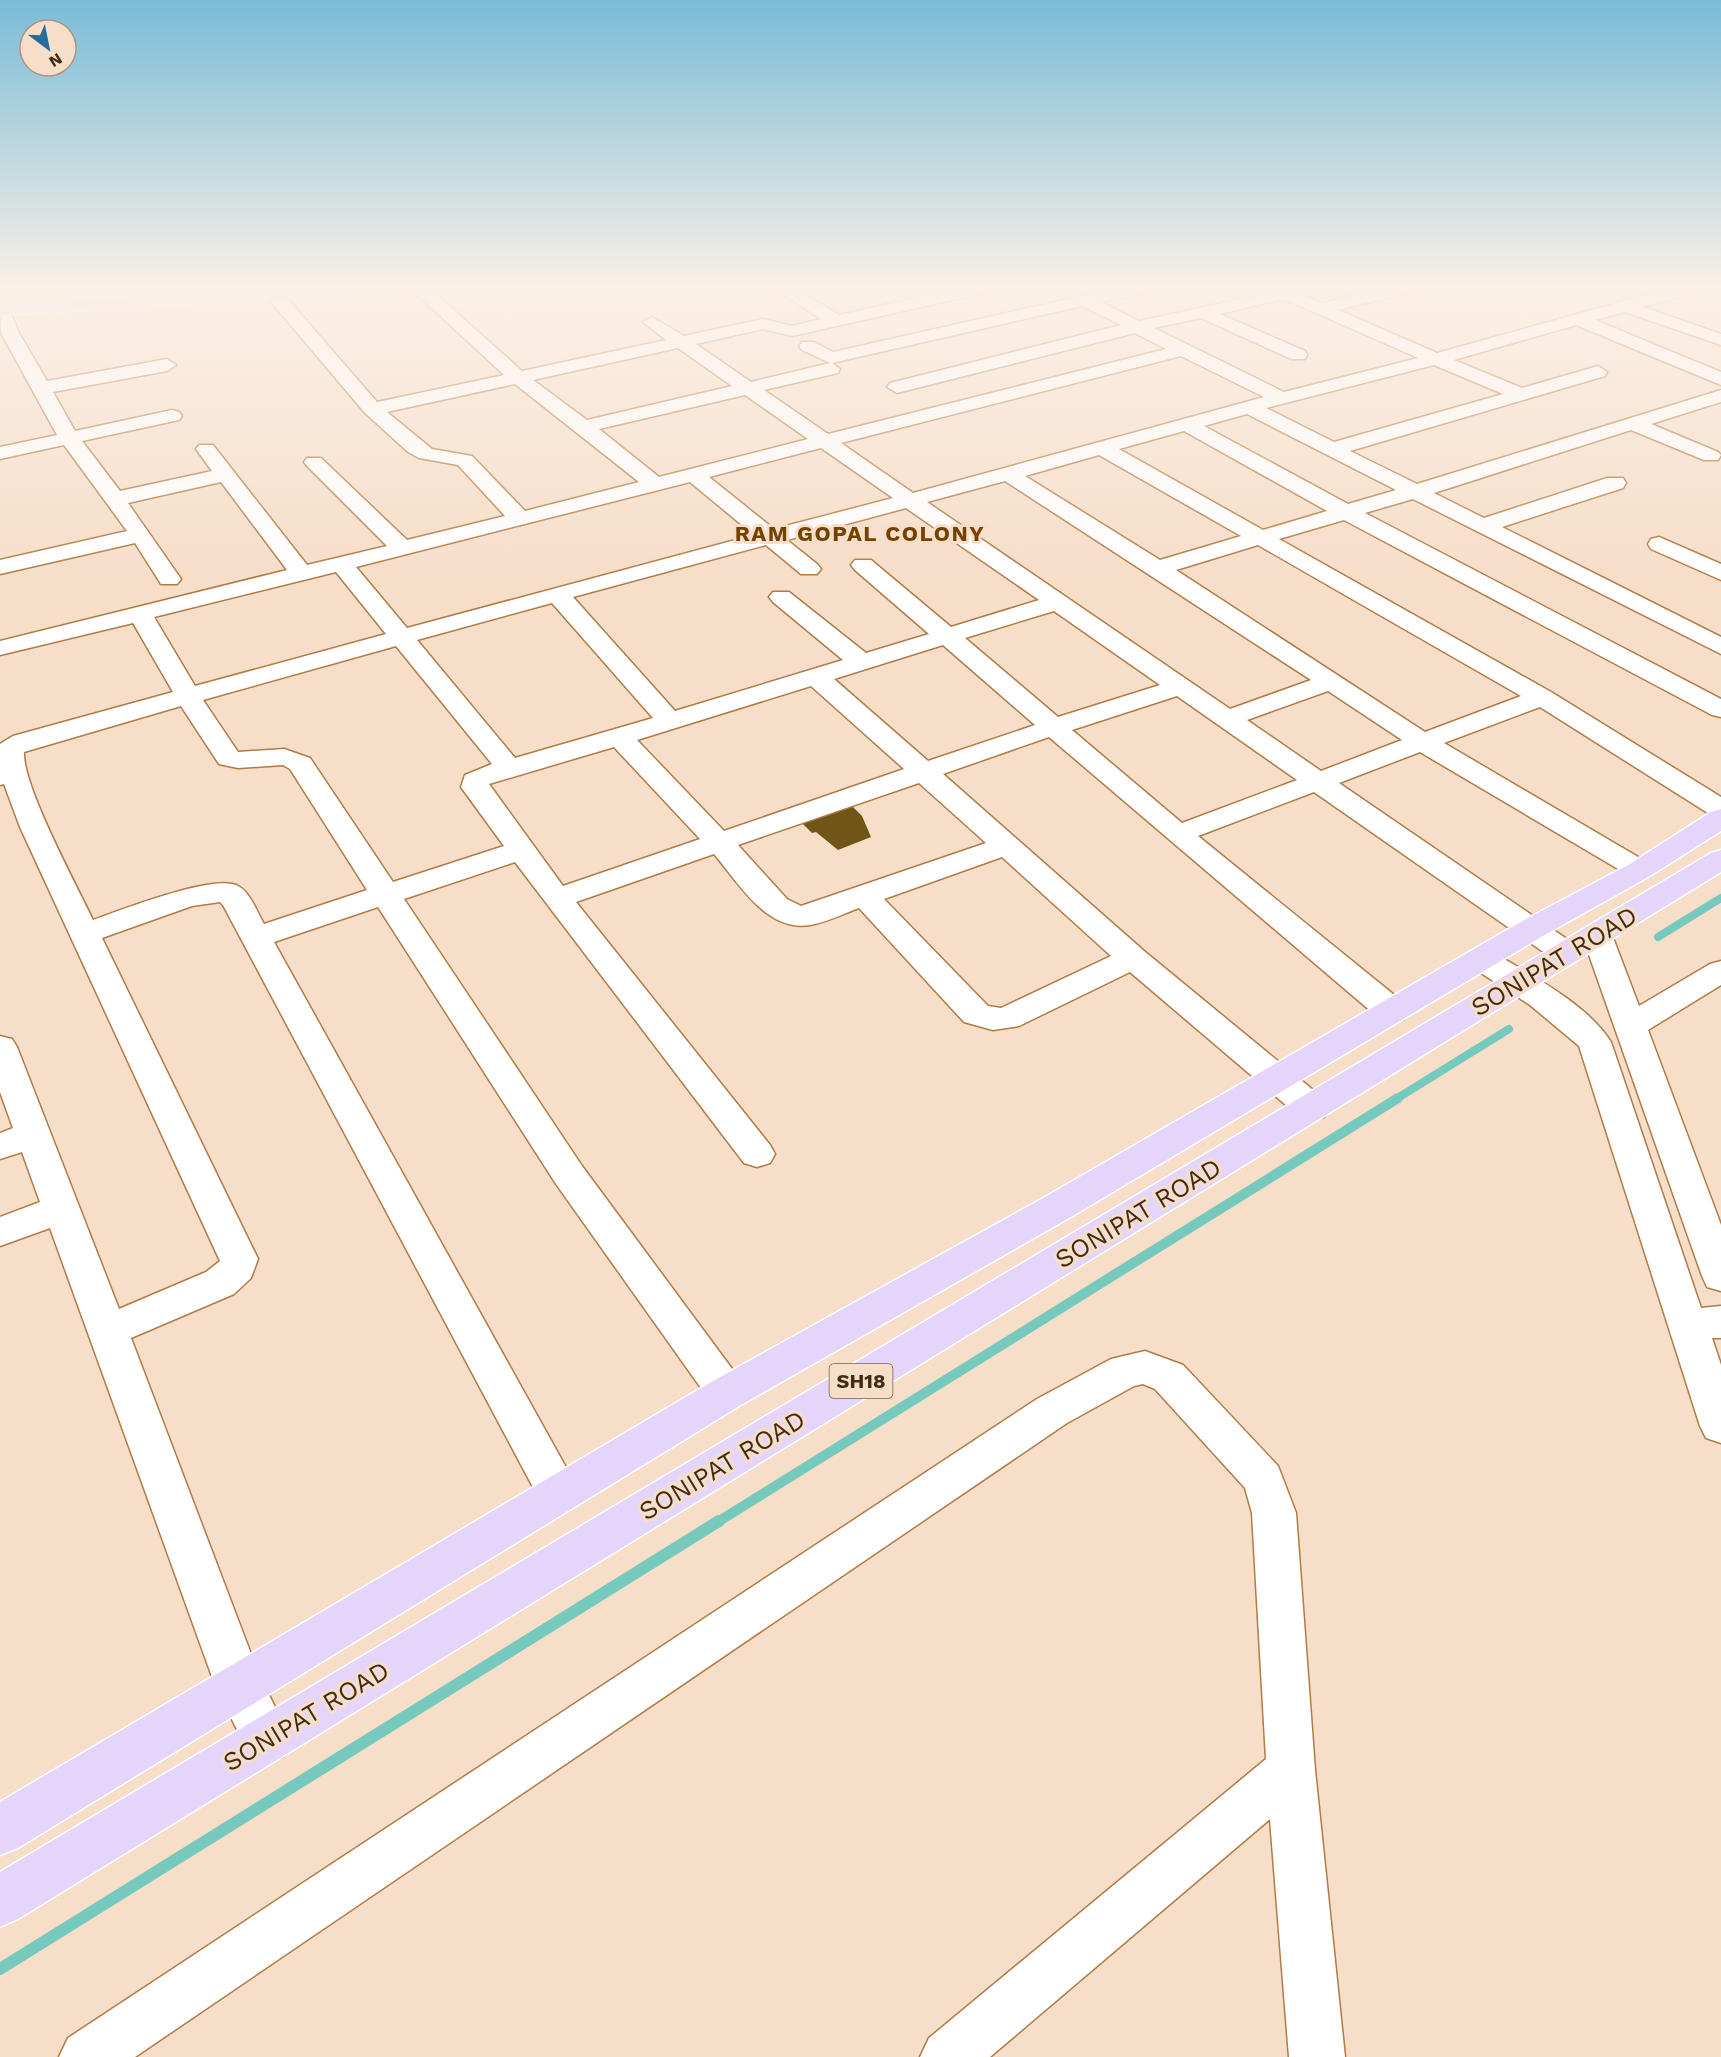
<svg xmlns="http://www.w3.org/2000/svg" width="1721" height="2057" viewBox="0 0 1721 2057" font-family="'Work Sans',sans-serif">
	<rect width="100%" height="100%" fill="#f6dec9"/>
	<g fill="none" stroke-linecap="round" stroke-linejoin="round">
		<g stroke="#76c9bd" stroke-width="8">
			<polyline points="1658,937 1721,898"/>
			<polyline points="1396,1099 1509,1029"/>
		</g>
		<polyline stroke="#76c9bd" stroke-width="10" points="716,1523 1398,1098"/>
		<polyline stroke="#76c9bd" stroke-width="12" points="0,1969 719,1521"/>
	</g>
	<polygon fill="#705519" points="847,801 862,816 871,837 838,850 816,832 812,833 797,818"/>
	<g fill="none" stroke-linecap="round" stroke-linejoin="round">
		<g stroke="#b27b46" stroke-width="3">
			<g id="minor">
				<polygon points="114,288 132,288 139,296 136,300 124,300"/>
				<path d="M272 288 279 289 377 402 504 375 410 288H429L522 371 666 340 643 322 652 317 684 336 763 319 792 326 821 319 774 288H795L839 315 961 288H993L984 293 792 336 763 329 696 344 751 382 830 363 802 350 799 346 802 342H814L833 352 1117 288H1150L1147 292 1101 302 1139 321 1268 293 1263 288H1286L1322 303 1384 288H1414L1411 292 1338 310 1437 353 1671 288H1690L1689 294 1643 307 1721 334V345L1625 312 1595 320 1721 372V385L1576 325 1454 360 1522 388 1598 366 1607 372 1605 376 1350 451 1417 484 1721 390V402L1651 424 1718 452 1721 455 1718 460H1704L1631 430 1434 493 1484 518 1607 478H1623L1626 483 1623 488 1502 527 1721 637V654L1413 499 1365 513 1721 699V717L1712 715 1344 520 1279 539 1551 692 1721 797V817L1711 815 1540 707 1444 743 1650 864 1655 870 1650 876 1640 879 1630 876 1420 752 1339 783 1577 946 1582 953 1577 960 1566 963 1555 960 1314 792 1198 836 1404 1003 1408 1011 1404 1019 1392 1022 1380 1019 1049 737 943 774 1144 951 1324 1099 1329 1108 1324 1117 1312 1120 1300 1117 1130 972 1019 1026 993 1030 964 1022 859 908C843 914 827 922 810 925 766 932 738 882 714 854L576 902 770 1145 775 1154 770 1163 757 1167 744 1163 515 862 404 899 582 1166 741 1381 747 1393 741 1405 727 1410 713 1405 556 1184 378 907 274 942 573 1480 579 1493 573 1506 558 1512 543 1506 223 905 220 902 192 906 102 938 258 1259 251 1278 234 1294 131 1338 259 1675 291 1739 284 1756 267 1763 250 1756 215 1685 50 1228 0 1246V1217L40 1202 22 1152 0 1159V1133L13 1128 0 1092V1036L12 1039 17 1047 119 1309 206 1272 220 1261 20 827 4 784 0 785V744L13 736 173 692 133 623 0 655V641L287 570 221 482 128 503 181 579 177 584H161L135 543 0 574V560L127 531 64 445 0 459V447L57 435 1 333 0 305 8 306 19 333 47 381 167 359 176 365 167 371 53 392 75 431 172 410 179 412 182 416 179 420 82 441 120 491 212 471 196 449 199 445H213L307 565 387 546 307 466 304 462 307 458H321L407 540 505 516 458 465 419 458 408 452 365 413 267 297 264 293ZM1284 299 1418 358 1284 392 1154 328 1201 318 1291 359H1305L1307 355 1305 351 1220 314ZM1082 306 1121 325 890 383 887 387 897 393 1135 333 1166 349 828 434 764 390 838 373 840 369 832 363ZM678 348 732 386 587 420 533 380ZM1181 356 1264 397 913 493 841 443ZM1434 365 1503 394 1334 442 1266 408ZM515 384 639 482 525 511 472 456 432 449 387 412ZM745 395 808 439 659 477 599 429ZM1247 414 1396 490 1348 504 1204 426ZM1184 431 1327 511 1263 530 1119 449ZM821 448 893 498 774 529 709 477ZM1099 455 1241 536 1160 560 1025 476ZM1005 481 1311 680 1230 709 927 502ZM690 482 754 535 407 628 356 567ZM906 508 1039 600 951 627 871 560H855L851 565 855 570 929 634 866 653 789 592H773L769 597 773 602 843 660 675 711 573 597 766 545 801 574H817L821 569 817 564 787 540ZM1258 545 1521 696 1425 732 1176 570ZM336 572 386 634 195 686 154 617ZM552 603 653 718 515 758 417 640ZM1054 611 1160 685 1058 717 965 638ZM943 645 1035 725 928 761 834 679ZM396 646 492 764 465 775 461 787 504 846 393 882 310 758 284 749 238 752 203 700ZM811 686 904 769 724 831 637 740ZM1328 691 1402 740 1321 771 1247 720ZM1177 696 1297 780 1182 823 1072 730ZM181 706 219 764 238 768 283 765 290 769 367 890 264 924C257 912 250 892 238 886 215 873 119 911 93 920 77 886 22 785 24 752ZM614 747 700 839 563 886 489 784ZM919 783 986 843 801 906 787 899 738 845ZM1002 857 1111 956 1001 1008 988 1006 884 899Z"/>
				<polygon points="1659,537 1721,564 1721,580 1651,549 1648,544 1651,539"/>
				<polygon points="1597,925 1608,928 1612,935 1639,1006 1710,964 1721,961 1721,985 1648,1030 1721,1225 1721,1291 1707,1287 1702,1276 1582,935 1586,928"/>
				<path d="M1483 950 1494 953C1531 975 1588 1005 1611 1042L1701 1308 1721 1306V1338H1712L1721 1365V1443L1706 1438 1700 1426 1579 1046 1530 1005 1472 967 1467 960 1472 953Z"/>
				<polygon points="1145,1351 1183,1365 1278,1466 1296,1513 1315,1770 1345,2057 1289,2057 1270,1819 990,2057 920,2057 929,2038 1266,1759 1252,1513 1245,1488 1155,1389 1143,1384 1134,1386 1067,1423 135,2057 59,2057 68,2038 1037,1399 1111,1359"/>
			</g>
		</g>
		<g stroke="#fff" stroke-width="3">
			<g id="major">
				<polygon points="273,288 365,288 356,293 0,315 0,305"/>
				<polygon points="1721,809 1721,831 1650,876 1541,937 1071,1217 741,1405 18,1848 0,1855 0,1802 713,1381 1045,1197 1519,923 1630,864 1711,812"/>
				<polygon points="1721,850 1721,872 18,1919 0,1927 0,1872 1711,853"/>
			</g>
		</g>
		<use href="#minor" fill="#fff" fill-rule="evenodd"/>
		<use href="#major" fill="#e5d5fa" fill-rule="evenodd"/>
	</g>
	<linearGradient id="sky" x2="0" y2="1"><stop stop-color="#7abcd7"/><stop offset="0.5" stop-color="#fbf0e7"/><stop offset="1" stop-color="#fbf0e7" stop-opacity="0"/></linearGradient>
	<rect width="1721" height="576" fill="url(#sky)"/>
	<g text-anchor="middle" dominant-baseline="central" stroke-width="6" stroke-linejoin="round" paint-order="stroke">
		<rect fill="#f6dec9" stroke="#78614b" stroke-width="1.5" x="829.5" y="1364" width="63" height="34" rx="4.5"/>
		<g font-size="20" font-weight="bold" fill="#422b15">
			<text x="861" y="1381">SH18</text>
		</g>
		<g font-size="22" font-weight="bold" letter-spacing="1.5" fill="#744200" stroke="#f6dec9">
			<text x="860" y="533">RAM GOPAL COLONY</text>
		</g>
		<g font-size="26" fill="#422b15" stroke="#f6dec9">
			<text transform="translate(1554 961) rotate(-31)">SONIPAT ROAD</text>
			<text transform="translate(1138 1213) rotate(-31)">SONIPAT ROAD</text>
			<text transform="translate(722 1465) rotate(-31)">SONIPAT ROAD</text>
			<text transform="translate(306 1716) rotate(-31)">SONIPAT ROAD</text>
		</g>
	</g>
	<g transform="translate(48 48) rotate(148)"><circle r="28" fill="#f6dec9" stroke="#ae9681" stroke-width="1.5"/>
	<path d="M0-4.5L10 22L0 15L-10 22Z" fill="#226c9f"/>
	<text y="-9" font-size="16" font-weight="bold" text-anchor="middle" fill="#422b15">N</text>
	</g>
</svg>
